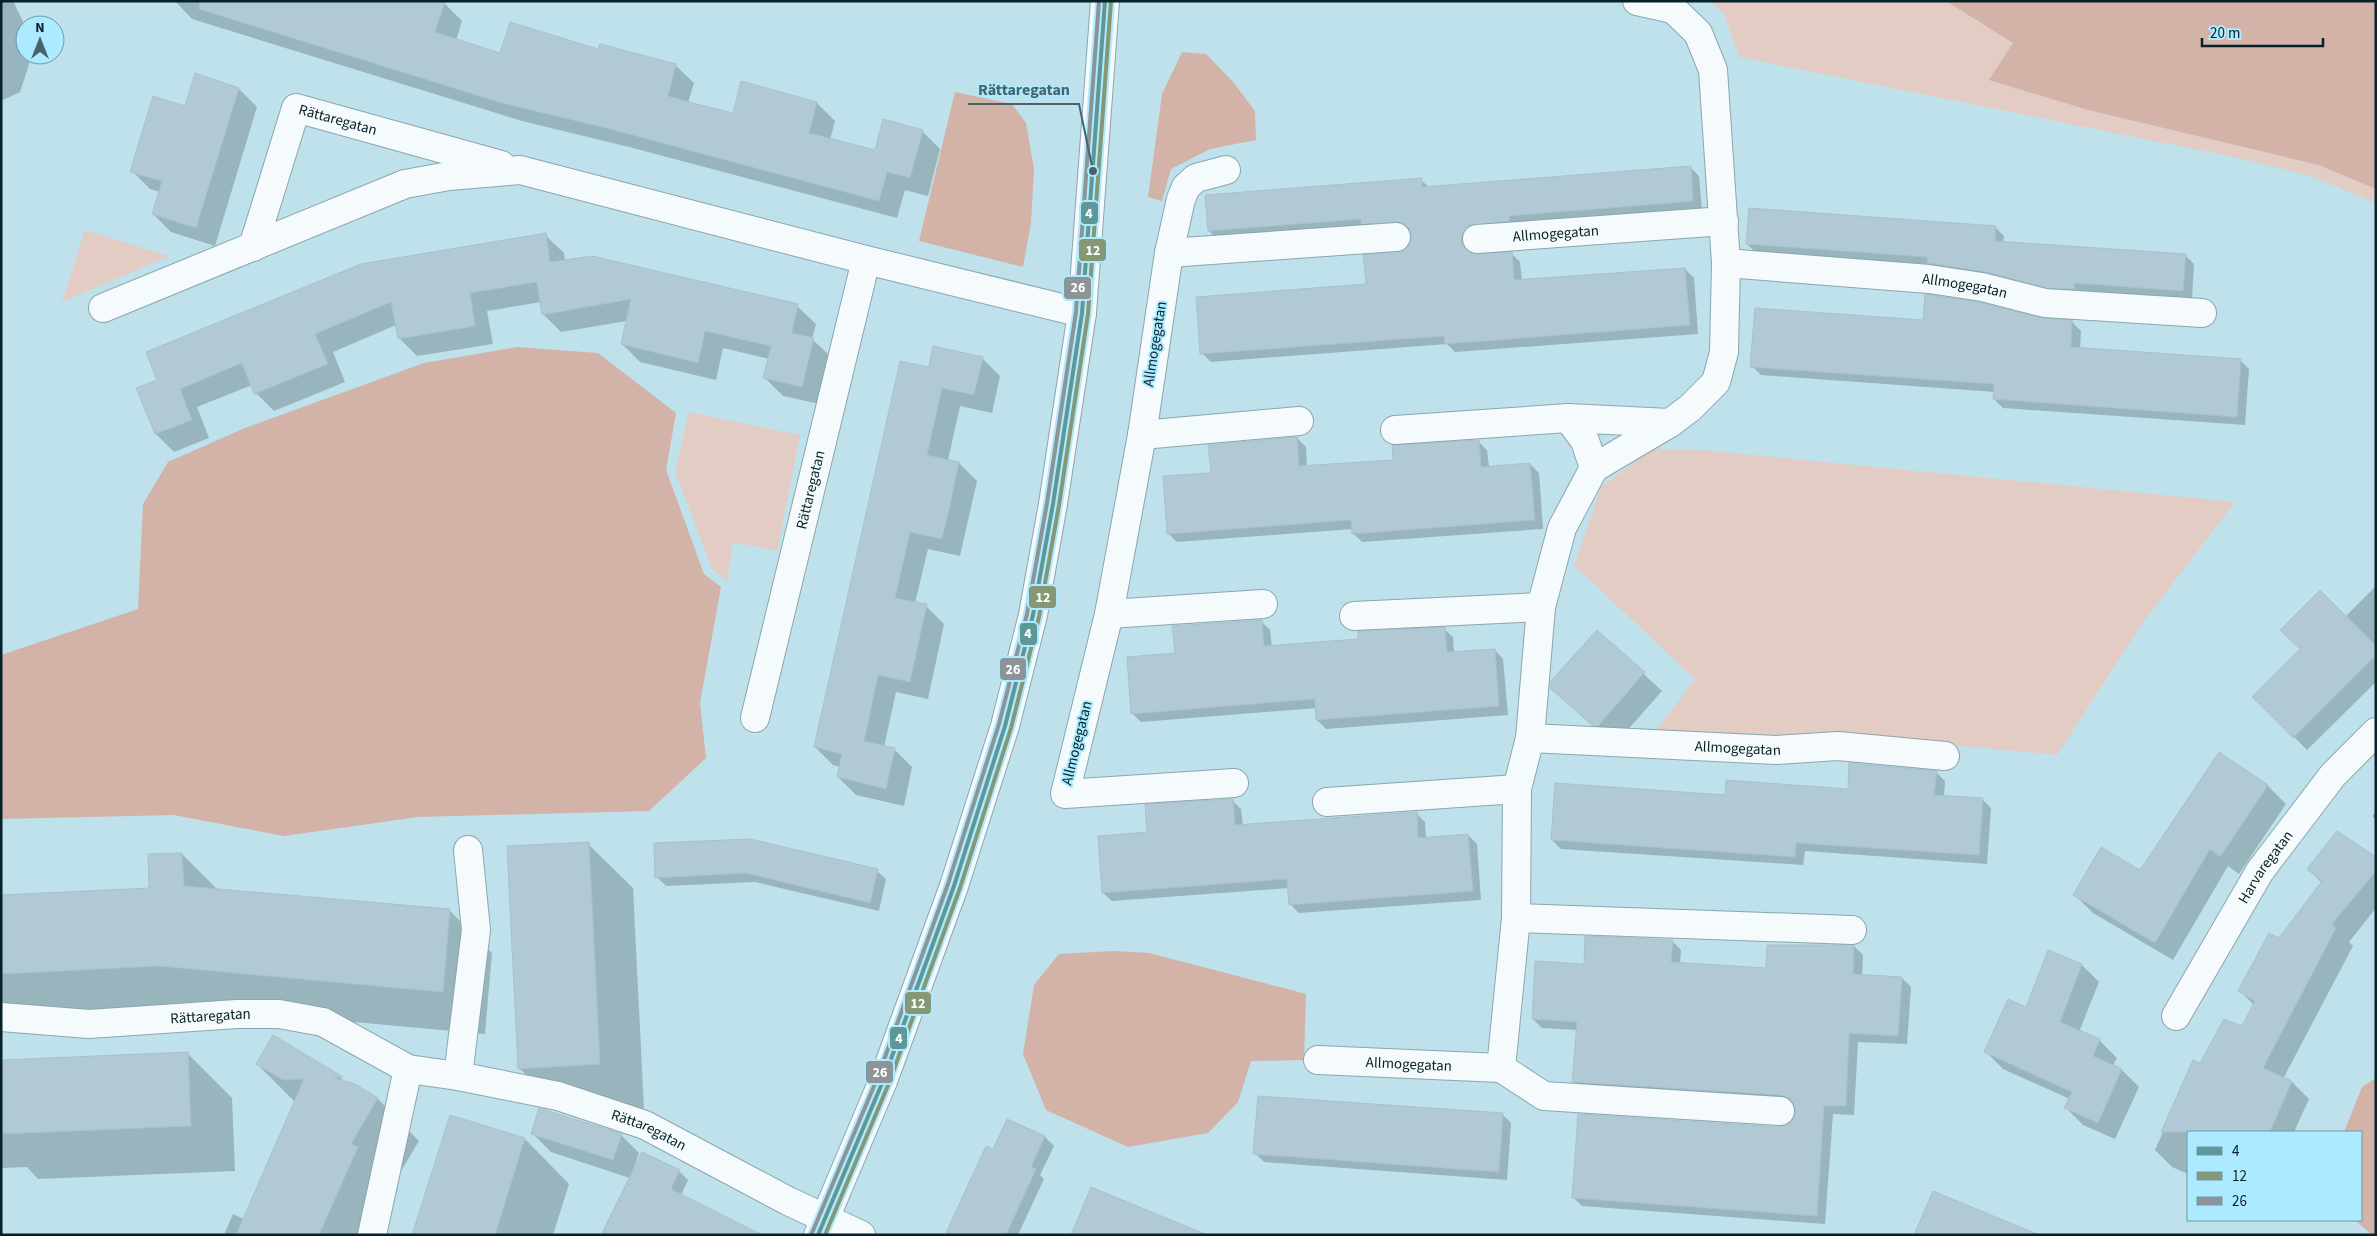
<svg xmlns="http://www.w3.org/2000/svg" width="2377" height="1236" viewBox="0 0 2377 1236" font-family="'Source Sans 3',sans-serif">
	<rect width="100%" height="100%" fill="#bfe1ec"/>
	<g fill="#e2ccc4">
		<polygon points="1710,1 1946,1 2013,43 1990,80 2088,110 2319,165 2376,189 2376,203 2311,176 2239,158 1739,57 1724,14"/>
		<polygon points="85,230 169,256 62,302"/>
		<polygon points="689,412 800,435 777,551 733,542 727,581 712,569 675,471"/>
		<polygon points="1652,449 1702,450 2235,502 2141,625 2057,755 1816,732 1772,739 1655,732 1695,679 1574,565 1601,487"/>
	</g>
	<g fill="#d3b2a7">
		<polygon points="1946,1 2376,1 2376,189 2319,165 2088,110 1989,80 2013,43"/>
		<polygon points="1182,52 1206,54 1234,83 1255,111 1256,140 1210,149 1171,169 1162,201 1148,197 1162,94"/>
		<polygon points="955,92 1012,104 1026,123 1034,169 1031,223 1023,267 919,241"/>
		<polygon points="517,347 598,353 676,413 666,470 704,574 721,587 700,703 706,758 649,811 418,817 284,836 174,815 1,819 1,655 138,609 143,504 168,462 245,428 424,363"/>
		<polygon points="1114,951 1149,953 1306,994 1304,1060 1251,1061 1238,1102 1208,1133 1128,1147 1046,1110 1023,1054 1034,985 1059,954"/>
		<polygon points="2376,1078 2376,1235 2372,1235 2355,1220 2361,1220 2361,1132 2344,1132 2362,1087"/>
	</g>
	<g fill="#0003">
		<polygon points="1,1 13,1 25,26 25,55 32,55 20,92 1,101"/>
		<polygon points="175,1 444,3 462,21 456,40 501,54 599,51 675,65 694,83 688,103 734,114 817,103 835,121 830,140 876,152 922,131 940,149 928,196 905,190 897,218 629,147 522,121 192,19"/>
		<polygon points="239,89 257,107 215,246 171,232 153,214 160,192 150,189 132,171 186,107"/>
		<polygon points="1690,167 1699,176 1702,210 1470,249 1471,254 1511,253 1520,262 1522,281 1685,269 1694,278 1698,334 1455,352 1447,344 1211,362 1202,353 1367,285 1405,251 1411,244 1413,236 1411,231 1405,230 1218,240 1209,231 1421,180 1430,188"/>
		<polygon points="1995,227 2004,236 2003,242 2185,255 2194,264 2192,299 2082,291 2082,298 1937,272 1930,264 1756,253 1747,244"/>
		<polygon points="545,235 564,253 565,261 797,306 816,324 812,339 831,357 820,404 783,396 765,378 769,359 723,348 716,380 640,362 622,344 627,321 561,332 543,314 541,302 487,311 493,344 417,356 399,338 396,325 333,352 345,382 274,411 256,393 252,385 197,407 209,438 174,452 156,434 138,388"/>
		<polygon points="2041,319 2072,322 2081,331 2080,349 2240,360 2249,369 2245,425 2003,408 1994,399 1995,392 1761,375 1752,366 1924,322"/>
		<polygon points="982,358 1000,376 992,413 960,406 948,460 959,463 977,481 960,556 928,549 915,603 926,606 944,624 928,699 896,692 884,747 894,749 912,767 904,806 856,795 838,777 841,767 833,765 815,747 930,369"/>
		<polygon points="1297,438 1306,447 1307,467 1394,461 1478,441 1487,450 1489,467 1530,464 1539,473 1543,529 1362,542 1353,533 1353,529 1177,542 1168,533 1212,474"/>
		<polygon points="2376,586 2376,682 2307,750 2254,697 2345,617"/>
		<polygon points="1261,621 1270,630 1272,647 1360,640 1444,629 1453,637 1454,653 1495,650 1503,659 1508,715 1326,729 1317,720 1317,708 1141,722 1132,713 1176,654"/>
		<polygon points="1597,631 1662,691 1616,743 1568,702 1568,704 1551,688"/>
		<polygon points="2219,754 2268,786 2286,804 2239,874 2228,866 2173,960 2093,913 2075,895 2140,871"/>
		<polygon points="1936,772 1945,781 1944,796 1982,799 1991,808 1987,864 1805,851 1803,865 1561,849 1552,840 1726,796 1849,790"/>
		<polygon points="1232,800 1241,809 1243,826 1416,813 1425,822 1426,839 1468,835 1477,844 1481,900 1299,913 1290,904 1289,888 1112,901 1103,893 1149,833"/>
		<polygon points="2376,812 2376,820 2372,816"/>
		<polygon points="588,844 633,888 644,1109 564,1113 519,1068"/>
		<polygon points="655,844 877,871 886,879 879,911 755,882 666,886 657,877"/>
		<polygon points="182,854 218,890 450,911 492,953 485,1034 202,1008 1,1017 1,896 150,889"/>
		<polygon points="2376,859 2376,908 2349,942 2353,946 2283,1079 2292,1082 2309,1099 2294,1132 2188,1132 2188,1174 2172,1167 2155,1150 2194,1062 2201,1065 2243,1028 2254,1005 2240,991 2322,883 2308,869"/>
		<polygon points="1672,941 1681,950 1680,964 1767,969 1854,946 1863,955 1862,976 1902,978 1911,987 1907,1044 1858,1042 1854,1115 1833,1114 1825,1224 1582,1206 1573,1197 1788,1126 1794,1120 1797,1112 1795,1105 1791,1104 1582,1091 1574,1082 1577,1030 1542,1028 1533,1019 1585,965"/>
		<polygon points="2082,965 2099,982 2079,1032 2099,1040 2117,1058 2113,1066 2122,1070 2139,1087 2115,1139 2083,1125 2066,1108 2070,1099 2003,1069 1986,1052 2026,1008"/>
		<polygon points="273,1036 348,1083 378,1099 419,1141 393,1184 398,1189 378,1235 224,1235 233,1214 244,1219 295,1102 257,1064"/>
		<polygon points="187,1053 232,1098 235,1171 38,1179 27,1167 1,1168 1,1061"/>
		<polygon points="1502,1114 1511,1123 1507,1180 1264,1162 1255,1153"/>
		<polygon points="1008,1121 1045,1137 1054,1146 1040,1175 1044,1179 1018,1235 955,1235"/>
		<polygon points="533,1134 621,1135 639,1153 634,1167 679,1171 688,1180 681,1195 551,1152"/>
		<polygon points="525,1139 569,1184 553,1235 414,1235"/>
	</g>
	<g fill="#b0c9d4" stroke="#a8c1cc">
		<polygon points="200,1 445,1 435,32 500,53 510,22 598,49 600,44 676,64 668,96 700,105 733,113 741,81 817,102 809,133 875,150 883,119 923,130 910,178 887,172 879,201 610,129 502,103 199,9"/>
		<polygon points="195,73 239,88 196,228 152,214 162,181 130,172 153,96 185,106"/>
		<polygon points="1691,166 1693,201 1509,216 1510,221 1469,226 1463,232 1461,240 1464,247 1471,253 1512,252 1514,280 1685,268 1690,325 1445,344 1444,336 1200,354 1196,297 1366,284 1363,255 1404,250 1410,244 1412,236 1409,228 1402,223 1361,224 1361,219 1208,231 1205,195 1422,178 1422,187"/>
		<polygon points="1749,208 1996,226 1995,241 2186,254 2183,291 2074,283 2074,289 2047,288 1986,272 1927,263 1928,257 1746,244"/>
		<polygon points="546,233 550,262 592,256 798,304 792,333 814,338 802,387 763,378 771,346 705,331 698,363 621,344 631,299 542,315 537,282 470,293 475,326 398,339 391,302 315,334 328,364 254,394 242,363 180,389 192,420 155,434 136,388 157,380 146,352 361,264"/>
		<polygon points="1925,294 1979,302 2041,318 2072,320 2071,347 2241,359 2237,417 1993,399 1994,384 1750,367 1755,308 1923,320"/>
		<polygon points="933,346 983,357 974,395 942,388 927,455 959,462 951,501 942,539 910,532 895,598 927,604 910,682 878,675 871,709 864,741 895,748 886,789 837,777 842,754 814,747 900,361 929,367"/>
		<polygon points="1297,437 1299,466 1393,460 1392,445 1479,440 1481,467 1530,463 1535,520 1352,534 1351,520 1167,534 1163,476 1211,473 1208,445"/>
		<polygon points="2320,590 2376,646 2376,655 2293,738 2252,697 2300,649 2280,630"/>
		<polygon points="1262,620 1264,646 1358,639 1358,631 1445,627 1447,652 1495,649 1499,706 1316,720 1315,699 1131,714 1127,657 1175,653 1172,626"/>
		<polygon points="1597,630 1645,672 1598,726 1592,725 1550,688 1550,682"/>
		<polygon points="2219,752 2268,785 2220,857 2210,849 2155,943 2073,895 2101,847 2140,870"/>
		<polygon points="1849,763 1937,771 1934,795 1983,798 1979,855 1796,843 1795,857 1551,840 1555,783 1725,795 1726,780 1848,789"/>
		<polygon points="1233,799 1235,825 1417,812 1418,838 1468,834 1473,891 1289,905 1287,879 1102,893 1098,836 1147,832 1145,804"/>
		<polygon points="2337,831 2376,857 2376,871 2332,924 2336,928 2263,1068 2292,1081 2270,1132 2161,1132 2193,1060 2200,1063 2224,1019 2242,1026 2255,1001 2238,991 2269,933 2279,938 2322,881 2307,869"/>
		<polygon points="750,839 878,869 870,903 746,873 655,878 654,843"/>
		<polygon points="589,842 600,1064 518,1069 507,846"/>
		<polygon points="182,853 184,886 450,909 443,992 159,966 1,974 1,895 149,888 148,854"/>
		<polygon points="1585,936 1673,940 1671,962 1766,968 1767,945 1854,945 1853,974 1902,977 1898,1036 1849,1033 1846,1106 1824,1106 1817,1216 1572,1198 1578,1114 1779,1127 1786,1125 1793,1120 1796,1112 1794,1105 1789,1098 1781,1095 1572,1082 1577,1022 1532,1019 1535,961 1584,964"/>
		<polygon points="2048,950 2082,964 2060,1022 2100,1039 2093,1056 2122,1069 2098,1123 2064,1108 2072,1092 1984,1052 2008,999 2026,1007"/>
		<polygon points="273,1035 343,1077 334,1078 355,1084 378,1098 351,1144 358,1147 319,1235 236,1235 304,1079 283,1080 256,1064"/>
		<polygon points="188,1052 191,1126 1,1134 1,1060"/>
		<polygon points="1258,1096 1503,1113 1499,1172 1253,1154"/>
		<polygon points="539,1108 622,1134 613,1160 531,1134"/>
		<polygon points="450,1115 525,1138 495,1235 412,1235"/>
		<polygon points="1007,1119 1045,1136 1031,1167 1036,1169 1006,1235 945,1235 986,1146 993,1149"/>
		<polygon points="642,1152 680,1170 671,1189 762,1235 601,1235"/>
		<polygon points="1091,1187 1205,1234 1204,1235 1071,1235"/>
		<polygon points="1933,1191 2037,1234 2037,1235 1914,1235"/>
	</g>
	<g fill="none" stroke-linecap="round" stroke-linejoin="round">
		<g stroke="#8ba6ae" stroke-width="30">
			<g id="minor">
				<polyline points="1637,1 1673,9 1698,33 1713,70 1726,263 1724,352 1716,382 1690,408 1670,423 1594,468 1562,528 1541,607 1530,738 1517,789 1516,918 1501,1068 1544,1096 1780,1111"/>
				<polyline points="1226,170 1196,178 1186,187 1181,199 1169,253 1142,435 1109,614 1065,794 1234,783"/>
				<path id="s1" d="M1477 239 1724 221"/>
				<path id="s2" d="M253 247 296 108 501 165"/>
				<polyline points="1169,253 1396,237"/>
				<path id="s3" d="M1726 263 1929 279 1982 287 2045 303 2202 313"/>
				<polyline points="103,308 405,184 449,176 520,170 866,260 1082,313"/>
				<polyline points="1568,418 1585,441 1594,468"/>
				<polyline points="1395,430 1568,418 1670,423"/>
				<polyline points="1142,435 1299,421"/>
				<polyline points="1109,614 1263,604"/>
				<polyline points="1354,616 1541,607"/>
				<path id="s4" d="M755 718 866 260"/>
				<path id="s5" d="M1530 738 1776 750 1838 746 1945 756"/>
				<polyline points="1327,802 1517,789"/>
				<polyline points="1516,918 1852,930"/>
				<path id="s6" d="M2176 1016 2260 871 2333 775 2376 732"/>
				<path id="s7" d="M1 1017 89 1024 237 1014H279L323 1022 408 1069 458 1076 558 1096 645 1125 788 1201 861 1235"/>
				<path id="s8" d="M1318 1060 1501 1068"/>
				<polyline points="458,1076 476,930 468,850"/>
				<polyline points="372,1235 408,1069"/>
				<polyline points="818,1235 883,1081 954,886 1005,726 1033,615 1053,504 1082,313 1105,1"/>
			</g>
		</g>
		<use href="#minor" stroke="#f5fafc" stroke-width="28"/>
		<g stroke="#acebff" stroke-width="8">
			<polyline id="bus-1" points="818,1235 883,1081 954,886 1005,726 1033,615 1053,504 1082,313 1105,1"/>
		</g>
		<g stroke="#acebff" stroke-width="8">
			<polyline id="bus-2" points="825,1235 889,1083 960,888 1011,728 1039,617 1059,505 1088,314 1111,1"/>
		</g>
		<g stroke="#acebff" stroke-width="8">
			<polyline id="bus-3" points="812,1233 877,1079 948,884 999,724 1027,614 1047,503 1076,312 1099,1"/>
		</g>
		<use href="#bus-1" stroke="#5e9797" stroke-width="4"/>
		<use href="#bus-2" stroke="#859775" stroke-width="4"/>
		<use href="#bus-3" stroke="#8d9497" stroke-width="4"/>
	</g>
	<g text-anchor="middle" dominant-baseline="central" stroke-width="4" stroke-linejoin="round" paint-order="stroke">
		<g font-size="15" fill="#072129" stroke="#acebff">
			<text stroke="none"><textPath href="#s2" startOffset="189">Rättaregatan</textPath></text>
			<text stroke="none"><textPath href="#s1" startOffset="79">Allmogegatan</textPath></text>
			<text stroke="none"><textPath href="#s3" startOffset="240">Allmogegatan</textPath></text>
			<text transform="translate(1155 344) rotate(-81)">Allmogegatan</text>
			<text stroke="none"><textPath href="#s4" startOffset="235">Rättaregatan</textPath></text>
			<text transform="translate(1077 743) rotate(-76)">Allmogegatan</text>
			<text stroke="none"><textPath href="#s5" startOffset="208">Allmogegatan</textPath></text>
			<text stroke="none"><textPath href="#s6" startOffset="174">Harvaregatan</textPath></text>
			<text stroke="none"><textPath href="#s7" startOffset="210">Rättaregatan</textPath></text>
			<text stroke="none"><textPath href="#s8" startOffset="91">Allmogegatan</textPath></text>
			<text stroke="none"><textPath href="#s7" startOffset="670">Rättaregatan</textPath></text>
		</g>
	</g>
	<path fill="none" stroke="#47646d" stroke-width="2" d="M1093 171L1079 104H968"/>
	<circle fill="#47646d" stroke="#acebff" stroke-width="2" cx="1093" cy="171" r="5"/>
	<g font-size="16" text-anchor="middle" font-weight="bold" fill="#47646d" stroke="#acebff" stroke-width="4" stroke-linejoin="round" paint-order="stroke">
		<text x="1024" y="95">Rättaregatan</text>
	</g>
	<g stroke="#acebff" stroke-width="2">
		<rect x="1080" y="201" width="19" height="24" rx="5" fill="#5e9797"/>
		<rect x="1078" y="238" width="29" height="24" rx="5" fill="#859775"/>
		<rect x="1063" y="276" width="29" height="24" rx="5" fill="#8d9497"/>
		<rect x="1028" y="585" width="29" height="24" rx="5" fill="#859775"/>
		<rect x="1019" y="622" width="19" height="24" rx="5" fill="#5e9797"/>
		<rect x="999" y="657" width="28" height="24" rx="5" fill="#8d9497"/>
		<rect x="904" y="991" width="28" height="24" rx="5" fill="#859775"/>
		<rect x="889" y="1026" width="19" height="24" rx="5" fill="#5e9797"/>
		<rect x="865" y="1060" width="29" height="24" rx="5" fill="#8d9497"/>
	</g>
	<g font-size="14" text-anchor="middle" font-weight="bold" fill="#fff">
		<text x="1089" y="218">4</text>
		<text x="1093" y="255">12</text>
		<text x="1078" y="292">26</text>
		<text x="1043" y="602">12</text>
		<text x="1028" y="638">4</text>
		<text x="1013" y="674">26</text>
		<text x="918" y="1008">12</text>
		<text x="899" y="1043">4</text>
		<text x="880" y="1077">26</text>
	</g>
	<rect width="2377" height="1236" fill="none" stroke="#072129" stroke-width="5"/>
	<rect x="2187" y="1131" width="175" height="90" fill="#acebff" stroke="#6a9aa9"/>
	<rect x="2197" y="1147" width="25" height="8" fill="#5e9797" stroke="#6a9aa9"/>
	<text x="2232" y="1156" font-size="15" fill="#072129">4</text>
	<rect x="2197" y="1172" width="25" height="8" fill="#859775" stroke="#6a9aa9"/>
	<text x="2232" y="1181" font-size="15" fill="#072129">12</text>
	<rect x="2197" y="1197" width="25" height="8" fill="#8d9497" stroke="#6a9aa9"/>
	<text x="2232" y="1206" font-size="15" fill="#072129">26</text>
	<g transform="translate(40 40)"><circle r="24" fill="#acebff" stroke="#6a9aa9"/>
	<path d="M0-4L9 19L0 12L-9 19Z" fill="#47646d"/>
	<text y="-8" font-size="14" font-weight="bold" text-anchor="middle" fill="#072129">N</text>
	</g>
	<path d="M2202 38v8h121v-8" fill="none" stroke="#072129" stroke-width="2.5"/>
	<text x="2210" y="38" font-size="15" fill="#072129" stroke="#acebff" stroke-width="4" paint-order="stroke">20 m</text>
</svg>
